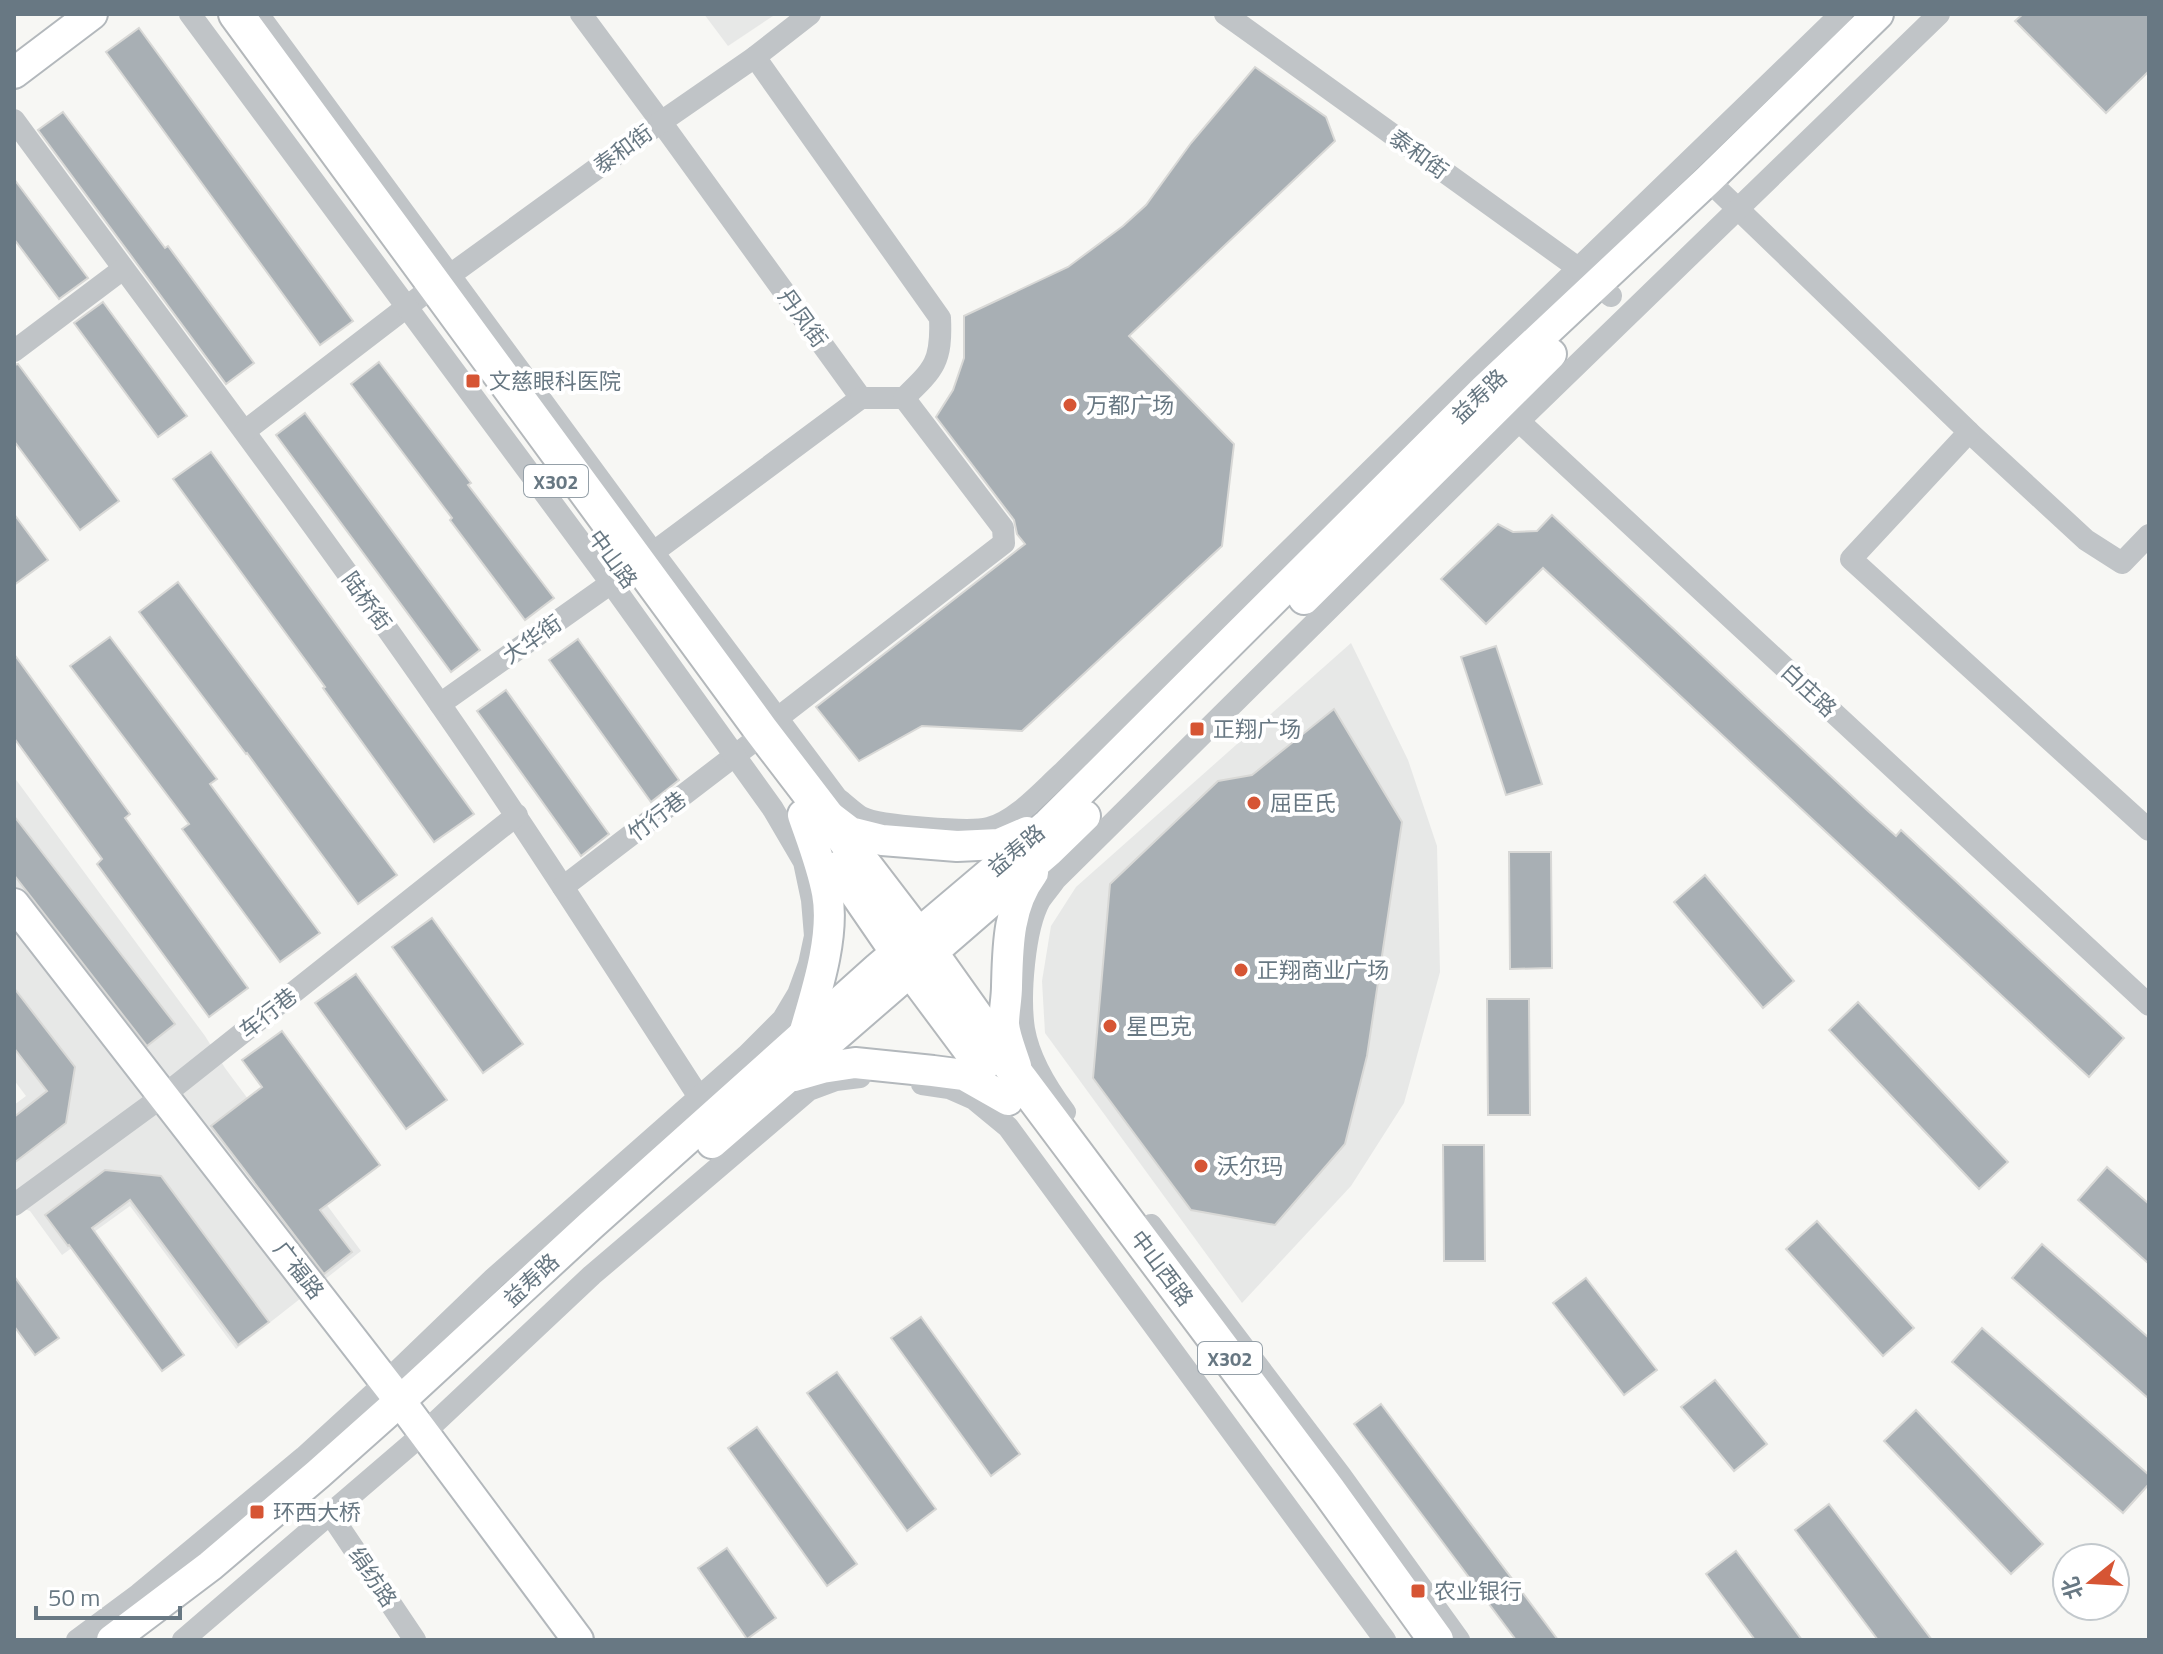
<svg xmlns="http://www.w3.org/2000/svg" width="2163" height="1654" viewBox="0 0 2163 1654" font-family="'Titillium Web','Noto Sans SC',sans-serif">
	<rect width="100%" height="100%" fill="#f7f7f4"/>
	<g fill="#e7e8e7">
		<polygon points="704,14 776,14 728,46"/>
		<polygon points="1351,643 1408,760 1437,846 1440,972 1404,1103 1351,1186 1242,1303 1045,1033 1042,981 1051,926 1076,887"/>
		<polygon points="14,777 205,1036 225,1068 361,1251 236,1349 130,1206 62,1255 30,1211 14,1205 14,1105 26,1096 14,1080"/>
	</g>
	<g fill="#a8afb4" stroke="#d8d8d6" stroke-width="2">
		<polygon points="2023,14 2149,14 2149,71 2106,113 2015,21"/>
		<polygon points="139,28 353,321 320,345 106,52"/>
		<polygon points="1255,67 1326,117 1335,141 1129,336 1234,444 1222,546 1022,731 922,726 859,761 816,707 1025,544 1017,534 1014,520 936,417 953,390 964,358 964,316 1068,267 1123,226 1146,205 1191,143"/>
		<polygon points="63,112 165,248 168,246 254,363 226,384 38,130"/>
		<polygon points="14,179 88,278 59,299 14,239"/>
		<polygon points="103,302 187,416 158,437 74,323"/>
		<polygon points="379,362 471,483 468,485 554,598 525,620 450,520 452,518 351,384"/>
		<polygon points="18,364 119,501 80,530 14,441 14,365"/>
		<polygon points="305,413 480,650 451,672 276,435"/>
		<polygon points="211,452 474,814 434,842 323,688 325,687 173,479"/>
		<polygon points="14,514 48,560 14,585"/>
		<polygon points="1552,515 1867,810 1896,836 1901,830 2124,1038 2089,1077 1543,568 1486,624 1441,579 1498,524 1513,532 1537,531"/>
		<polygon points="178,582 397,875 358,904 247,753 246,754 139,612"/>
		<polygon points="110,637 217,779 210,784 320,933 280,962 182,829 189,824 70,666"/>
		<polygon points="578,639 679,780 651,802 549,660"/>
		<polygon points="1496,646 1542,784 1506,795 1461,657"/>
		<polygon points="14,654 130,814 125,818 248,988 209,1017 97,864 102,859 14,738"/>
		<polygon points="506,690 609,834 581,856 477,711"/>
		<polygon points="1334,709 1402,822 1367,1056 1345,1144 1275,1225 1191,1210 1093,1078 1110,884 1218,781 1252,775"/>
		<polygon points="14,816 175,1024 147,1046 14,875"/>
		<polygon points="1509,852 1551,852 1552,968 1510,969"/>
		<polygon points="1705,875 1794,981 1763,1008 1674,902"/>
		<polygon points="432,918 523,1044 483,1073 392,947"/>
		<polygon points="356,974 447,1100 406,1129 315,1003"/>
		<polygon points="14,988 75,1067 66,1123 14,1163 14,1117 47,1091 14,1048"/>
		<polygon points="1487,999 1529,999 1530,1115 1488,1115"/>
		<polygon points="1858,1002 2008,1162 1979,1189 1829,1030"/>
		<polygon points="282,1031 380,1165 320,1210 352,1252 324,1274 211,1126 262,1087 242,1060"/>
		<polygon points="1443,1145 1484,1145 1485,1261 1444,1261"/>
		<polygon points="2107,1167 2149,1204 2149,1264 2078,1200"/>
		<polygon points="105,1170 161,1176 269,1322 238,1345 130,1200 92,1228 184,1355 162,1371 69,1245 68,1246 45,1215"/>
		<polygon points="1817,1221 1914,1328 1883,1356 1786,1249"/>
		<polygon points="2042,1244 2149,1338 2149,1399 2012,1278"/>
		<polygon points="14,1276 59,1338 35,1355 14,1326"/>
		<polygon points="1586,1278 1657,1370 1624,1395 1553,1303"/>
		<polygon points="921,1317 1020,1454 991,1476 891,1338"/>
		<polygon points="1982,1328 2149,1475 2149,1484 2123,1513 1952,1362"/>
		<polygon points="837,1372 936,1509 907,1531 807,1393"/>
		<polygon points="1715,1380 1767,1444 1734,1471 1681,1407"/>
		<polygon points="1381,1404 1558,1640 1516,1640 1354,1424"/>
		<polygon points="1916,1410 2043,1544 2011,1574 1884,1441"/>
		<polygon points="757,1427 857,1564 827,1586 728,1448"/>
		<polygon points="1829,1504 1932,1640 1878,1640 1795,1530"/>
		<polygon points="727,1548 776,1618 747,1639 698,1568"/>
		<polygon points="1736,1551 1802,1640 1755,1640 1706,1574"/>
	</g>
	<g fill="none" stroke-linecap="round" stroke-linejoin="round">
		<g stroke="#b3b8bc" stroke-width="34">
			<g id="secondary">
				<polyline points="14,73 92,14"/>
				<polyline points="1304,599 1551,354"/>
				<path d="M803 815C812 841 822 866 827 893 835 936 816 993 804 1034"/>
				<polyline points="829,816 850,832 882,840 957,846 999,844 1027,832"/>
				<polyline points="14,904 400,1401 578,1640"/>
				<path d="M1016 1066C1012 1053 1005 1037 1004 1024 1004 1012 1007 999 1007 986 1008 947 1008 906 1033 873"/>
				<polyline points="794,1076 822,1068 855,1063 933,1071 964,1075 1008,1100"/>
				<polyline points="712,1143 1048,852 1085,816"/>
				<polyline points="112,1640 210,1566 318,1474 400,1401 591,1225 878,968 1048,824 1485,389 1708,180 1878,14"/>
			</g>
		</g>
		<g stroke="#b4b8bb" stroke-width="38">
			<g id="primary">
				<polyline points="236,14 761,730 917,934 1020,1079 1328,1490 1436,1640"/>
				<polyline points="840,868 897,951 982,1065"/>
			</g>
		</g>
		<g stroke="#c0c4c7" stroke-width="22">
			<path d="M258 14 653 552 837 798C845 804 853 812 861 817 878 826 970 833 989 828 1016 821 1042 791 1062 773L1470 373 1841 14"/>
			<polyline points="581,14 661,122 861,398 643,560"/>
			<polyline points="1225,14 1578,268 1611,296"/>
			<path d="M755 57 940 318C942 362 934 369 904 398H861"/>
			<path d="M14 120C157 315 304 508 442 707 531 835 614 966 699 1097"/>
			<polyline points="1708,180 1969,432 2086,540 2122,563 2149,535"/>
			<polyline points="439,283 661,122 755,57 810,14"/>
			<polyline points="14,351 123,269"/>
			<polyline points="1510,413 2149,1005"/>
			<polyline points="245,431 421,296"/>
			<polyline points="1969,432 1851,559 2149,830"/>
			<polyline points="440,704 624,574"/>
			<polyline points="766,727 1004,543 1003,528 904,398"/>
			<polyline points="563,887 750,744"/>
			<polyline points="922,1084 949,1088 974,1099 1008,1127 1385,1640"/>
			<path d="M1065 1112C1047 1088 1029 1058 1024 1029 1019 996 1024 929 1040 900 1045 893 1050 887 1055 880L1519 421 1939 14"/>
			<polyline points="14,1205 163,1096 517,815"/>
			<polyline points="1151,1225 1341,1476 1459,1640"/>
			<polyline points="331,1515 415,1640"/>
			<polyline points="77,1640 139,1594 304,1457 386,1382 494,1278 747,1055 783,1019 798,994 809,964 815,936 812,900 804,862 773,809 611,583 190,14"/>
			<polyline points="183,1640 424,1433 592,1275 809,1090 836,1080 860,1077"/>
		</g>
		<use href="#secondary" stroke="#fff" stroke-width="30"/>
		<use href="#primary" stroke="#fff" stroke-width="34"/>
	</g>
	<g fill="#d65534" stroke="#fff" stroke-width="3">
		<rect x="465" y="373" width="16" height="16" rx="4"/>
		<circle cx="1070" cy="405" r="8"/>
		<rect x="1189" y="721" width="16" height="16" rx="4"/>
		<circle cx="1254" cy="803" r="8"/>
		<circle cx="1241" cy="970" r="8"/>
		<circle cx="1110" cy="1026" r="8"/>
		<circle cx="1201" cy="1166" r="8"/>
		<rect x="249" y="1504" width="16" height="16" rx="4"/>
		<rect x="1410" y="1583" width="16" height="16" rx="4"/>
	</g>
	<g text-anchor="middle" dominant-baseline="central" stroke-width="8" stroke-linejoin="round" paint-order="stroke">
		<g fill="#fff" stroke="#95a0a8" stroke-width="2">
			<rect x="524" y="465" width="64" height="32" rx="6"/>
			<rect x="1198" y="1342" width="64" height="32" rx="6"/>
		</g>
		<g font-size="20" font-weight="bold" fill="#687883">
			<text x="556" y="481">X302</text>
			<text x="1230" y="1358">X302</text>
		</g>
		<g font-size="22" fill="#687883" stroke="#fff">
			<text transform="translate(623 149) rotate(-36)">泰和街</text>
			<text transform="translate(1419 154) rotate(36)">泰和街</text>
			<text transform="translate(803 318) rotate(54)">丹凤街</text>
			<text transform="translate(1479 396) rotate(-44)">益寿路</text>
			<text transform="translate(613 559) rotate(54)">中山路</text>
			<text transform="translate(367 601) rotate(54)">陆桥街</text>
			<text transform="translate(532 639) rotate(-35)">大华街</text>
			<text transform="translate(1809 690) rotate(43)">白庄路</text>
			<text transform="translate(657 816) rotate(-37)">竹行巷</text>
			<text transform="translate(1016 850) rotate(-40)">益寿路</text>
			<text transform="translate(268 1013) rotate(-38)">车行巷</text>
			<text transform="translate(1162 1268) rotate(53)">中山西路</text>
			<text transform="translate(299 1270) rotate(52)">广福路</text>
			<text transform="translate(531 1280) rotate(-43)">益寿路</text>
			<text transform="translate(373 1577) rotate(56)">绢纺路</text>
		</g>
		<g font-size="22" fill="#687883" stroke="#fff" text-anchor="start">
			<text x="489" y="381">文慈眼科医院</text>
			<text x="1086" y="405">万都广场</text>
			<text x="1213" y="729">正翔广场</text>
			<text x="1270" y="803">屈臣氏</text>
			<text x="1257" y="970">正翔商业广场</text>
			<text x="1126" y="1026">星巴克</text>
			<text x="1217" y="1166">沃尔玛</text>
			<text x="273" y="1512">环西大桥</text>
			<text x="1434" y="1591">农业银行</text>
		</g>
	</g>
	<rect width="2163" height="1654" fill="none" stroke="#687883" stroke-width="32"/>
	<g transform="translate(2091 1582) rotate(252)"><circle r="38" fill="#ffffff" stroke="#c3c9cd" stroke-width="2"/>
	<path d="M0-6L14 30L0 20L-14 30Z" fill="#d65534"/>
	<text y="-12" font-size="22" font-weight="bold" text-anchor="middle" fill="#687883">北</text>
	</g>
	<path d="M36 1606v12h144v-12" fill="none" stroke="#687883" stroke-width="4"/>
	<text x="48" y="1606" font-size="24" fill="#687883" stroke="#ffffff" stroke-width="6" paint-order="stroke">50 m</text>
</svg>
